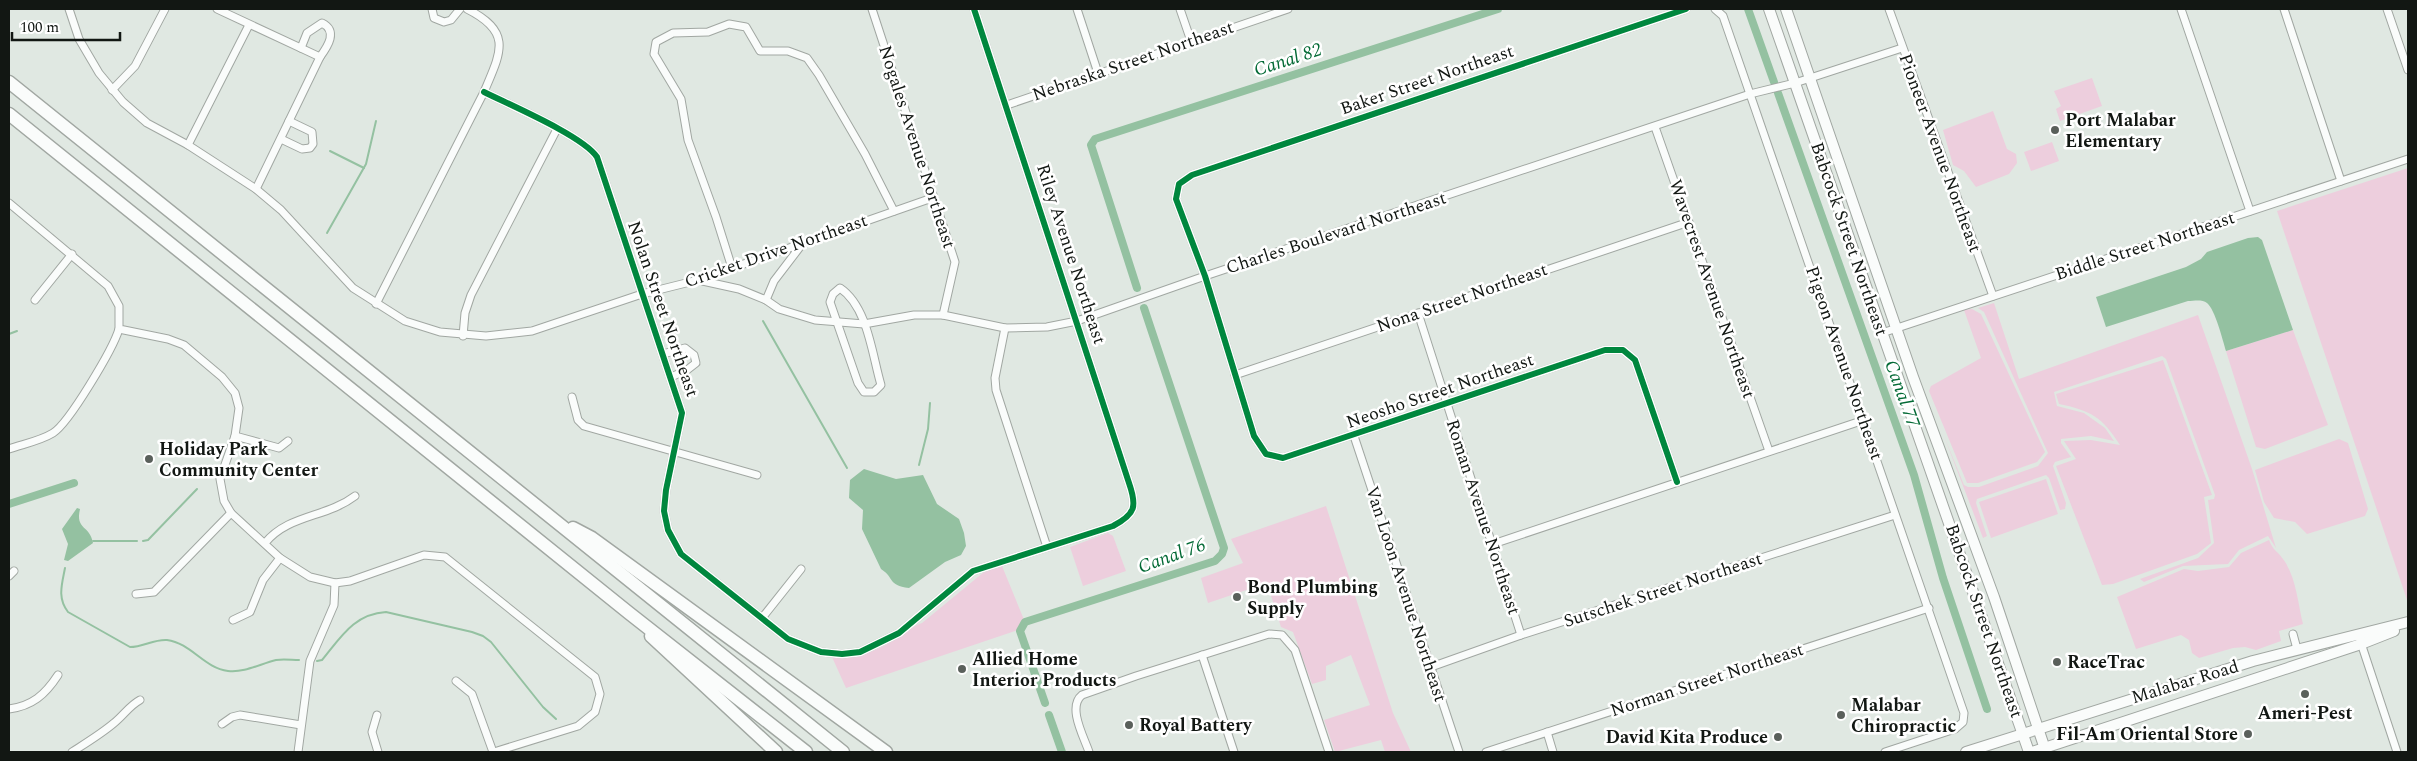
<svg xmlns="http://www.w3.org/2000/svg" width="2417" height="761" viewBox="0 0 2417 761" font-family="Spectral,serif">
	<rect width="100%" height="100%" fill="#e0e8e2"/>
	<g fill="#edcedd">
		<polygon points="2092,78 2102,106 2060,121 2056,109 2061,106 2054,91"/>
		<polygon points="1993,111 2007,149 2016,154 2017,163 2009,174 1976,187 1964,171 1953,165 1943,130"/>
		<polygon points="2052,142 2059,161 2031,171 2024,152"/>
		<polygon points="2408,168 2408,603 2277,211"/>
		<polygon points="1994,303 2019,379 2198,315 2252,469 2276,548 2268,536 2239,550 2228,564 2183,566 2144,582 2140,579 2198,558 2214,543 2208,500 2214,499 2215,495 2166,359 2162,356 2054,392 2057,406 2084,413 2105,428 2114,441 2091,436 2061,439 2061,443 2071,457 2055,462 2053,466 2066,503 2065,509 2060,510 2049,478 2046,475 1977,499 1976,503 1987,536 1983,538 1944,436 1964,485 1968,487 1979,487 2038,466 2048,453 1984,312 1978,308"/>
		<polygon points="1972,309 1981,314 2045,452 2037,462 1978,483 1967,483 1929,391 1931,386 1981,358 1964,310"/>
		<polygon points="2293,330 2328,425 2265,449 2256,447 2226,351"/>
		<path d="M2163 360 2212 495 2204 497 2211 543 2197 554 2113 584 2102 585 2056 466 2076 459 2064 441 2091 440 2120 445C2102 417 2092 411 2059 404L2056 394Z"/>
		<polygon points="2339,439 2348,443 2368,509 2365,516 2307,534 2295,522 2274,518 2264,502 2255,470"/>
		<polygon points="2046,479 2058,514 1991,538 1979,502"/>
		<polygon points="1326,506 1393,713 1411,752 1385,752 1381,740 1335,752 1324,720 1370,705 1351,655 1326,666 1326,680 1312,684 1293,632 1281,627 1267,583 1208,603 1201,578 1243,563 1231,539"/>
		<polygon points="1108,533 1113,536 1126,571 1083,586 1070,547"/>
		<path d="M2269 540C2274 552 2277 550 2283 559 2296 576 2298 604 2303 624L2279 631 2281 641 2256 650 2245 647 2233 648 2199 658 2192 653 2189 640 2181 635 2136 649 2117 597 2184 569 2198 571 2229 567 2241 553Z"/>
		<path d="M1002 566 1027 627 846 688 832 657C857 660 879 650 899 637 907 632 913 626 922 623L984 572Z"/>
	</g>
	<g fill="#94c1a1">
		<path d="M2258 237 2262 240 2293 330 2226 351C2223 341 2215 309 2207 303 2202 299 2194 301 2188 301L2106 327 2096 297 2186 267 2201 259 2207 252 2248 238Z"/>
		<path d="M864 469 896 479 923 475 937 504 959 519 964 533 966 546 961 555 945 562 909 588C887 585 895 578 881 569L862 529 863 510 849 498 850 480Z"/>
		<path d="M77 508 80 509C75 530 90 525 93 543L68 561 64 560 68 544 62 529Z"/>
	</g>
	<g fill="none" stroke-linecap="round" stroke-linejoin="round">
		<g stroke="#94c1a1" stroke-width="2">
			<polyline points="330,151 364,168"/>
			<polyline points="327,233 366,164 376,121"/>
			<polyline points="763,321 847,468"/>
			<polyline points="9,334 17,331"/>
			<polyline points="919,465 928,429 930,403"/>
			<polyline points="93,541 137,541"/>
			<polyline points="143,541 148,540 197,489"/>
			<path d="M65 568C62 584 57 598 68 612L130 647C143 647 154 639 167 640 191 643 204 668 228 671 244 673 260 664 276 660 283 659 292 660 299 660"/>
			<path d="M317 661 322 660C341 637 354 614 386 612L472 632 483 636 491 642 543 707 556 719"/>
		</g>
		<g stroke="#94c1a1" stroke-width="8">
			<polyline points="1748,9 1774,82"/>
			<polyline points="1778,93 1914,475 1943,578 1987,709"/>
			<polyline points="1137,288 1091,145 1095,139 1498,9"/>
			<polyline points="9,504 74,483"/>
			<polyline points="1045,703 1020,631 1025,622 1215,561 1222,554 1224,548 1144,308"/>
			<polyline points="1049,715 1062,752"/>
		</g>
		<g stroke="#a1a7a2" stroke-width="9">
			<g id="minor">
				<polyline points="69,9 79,39 99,73 123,102 147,123 188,145 256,189 281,210 353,288 405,321 440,332 486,336 532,331 642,294 698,280 932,198"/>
				<polyline points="217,9 320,57 256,189"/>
				<polyline points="432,9 434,18 444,22 451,20 460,9"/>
				<polyline points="872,9 955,262 943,315"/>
				<polyline points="1077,9 1098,73"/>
				<polyline points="1180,9 1191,41"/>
				<polyline points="1715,9 1723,16 1964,713 1963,722 1955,729 1885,752"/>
				<polyline points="1889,9 1993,296"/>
				<polyline points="2181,9 2250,211"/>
				<polyline points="2284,9 2341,181"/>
				<polyline points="2387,9 2408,70"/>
				<path d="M301 48 307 33 322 23C338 31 328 46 320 57"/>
				<polyline points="112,90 135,66 165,9"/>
				<path d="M484 92C510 105 583 136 597 157L682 413 666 490 664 511 668 530 681 554 788 639 821 652 842 654 860 652 899 633 973 571 1113 526C1136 514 1137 506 1129 483L974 9"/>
				<polyline points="1007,105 1288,9"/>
				<polyline points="1655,127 1769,451"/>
				<polyline points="281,139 302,149 310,148 313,144 312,132 289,121"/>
				<polyline points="188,145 249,25"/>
				<polyline points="9,203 108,286 119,306 119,329 168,339 184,345 222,377 235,393 239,408 235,436 220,479 224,501 231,513 280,558 310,577 335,583 350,581 424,555 445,557 595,677 600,694 595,712 578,726 494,752"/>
				<polyline points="732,268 716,217 688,140 681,99 654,54 656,42 673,33 708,32 729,24 746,27 760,51 788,51 807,58 819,75 865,154 894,211"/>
				<polyline points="698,280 739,289 766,300 779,309 815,320 864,324 914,315 943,315 1005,328 1047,327 1077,321 1205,276 1750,94 1795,83 1902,48"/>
				<path d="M840 288C868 307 872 355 881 385L874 392H864L858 383 830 302 833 294Z"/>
				<polyline points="35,300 72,254"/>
				<polyline points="766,300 774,281 803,243"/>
				<path d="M376 304 484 92C501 52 513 32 467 9"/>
				<polyline points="1418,313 1521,635"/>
				<polyline points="1005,328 995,378 996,390 1047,547"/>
				<polyline points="1882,333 2408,159"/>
				<polyline points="463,336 465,313 471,295 557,129"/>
				<polyline points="663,354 685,348 694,355 696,363 687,370 671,377"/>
				<polyline points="1235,375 1689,222"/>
				<polyline points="572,397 578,420 584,426 757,475"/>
				<polyline points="235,436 279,448 288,441"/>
				<polyline points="1354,436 1459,752"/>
				<path d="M9 449C23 444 40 441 53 433 69 423 113 349 119 329"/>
				<polyline points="1677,482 1635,360 1623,350 1605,350 1283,458 1266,454 1254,436 1205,276 1176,199 1179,184 1192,175 1686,9"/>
				<path d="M265 543C289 514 326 518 355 496"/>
				<polyline points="1493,544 1864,420"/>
				<polyline points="9,576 14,571"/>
				<polyline points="136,594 154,592 231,513"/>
				<polyline points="762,618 801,569"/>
				<polyline points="233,620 250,612 263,580 280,558"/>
				<polyline points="2293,634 2297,649"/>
				<polyline points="2360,640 2397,752"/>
				<polyline points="1202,655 1234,752"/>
				<polyline points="1431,667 1521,635 1895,515"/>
				<polyline points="456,681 472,694 493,752"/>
				<path d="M9 709C32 706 45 695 58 675"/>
				<polyline points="377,715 372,732 378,752"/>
				<polyline points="222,724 232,717 240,715 301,725"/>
				<polyline points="1547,732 1553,752"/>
				<path d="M72 752C86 743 101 734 114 723 124 715 129 706 140 700"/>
				<polyline points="298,752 310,661 334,605 335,583"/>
				<path d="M1089 752C1084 737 1067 707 1082 695L1136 676 1269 634 1282 635 1295 650 1329 752"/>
				<polyline points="1486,752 1929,608"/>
			</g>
		</g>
		<g stroke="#a1a7a2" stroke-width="12">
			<g id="secondary">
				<polyline points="1769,9 2029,752"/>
				<polyline points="1786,9 1913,377 1994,597 2046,752"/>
			</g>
		</g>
		<g stroke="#a1a7a2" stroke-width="12">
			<g id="primary">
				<polyline points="1966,752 2253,661 2408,622"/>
				<polyline points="2032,752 2361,644 2394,631"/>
			</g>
		</g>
		<g stroke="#a1a7a2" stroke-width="15">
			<g id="motorway">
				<polyline points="9,82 843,752"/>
				<polyline points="9,114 629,613 806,752"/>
				<polyline points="573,528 592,538 886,752"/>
				<polyline points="651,636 776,752"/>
			</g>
		</g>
		<use href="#minor" stroke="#fafcfb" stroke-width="7"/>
		<use href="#secondary" stroke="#fafcfb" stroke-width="10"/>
		<use href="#primary" stroke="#fafcfb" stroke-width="10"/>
		<use href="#motorway" stroke="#fafcfb" stroke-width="12"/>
		<g stroke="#fff" stroke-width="9">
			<g id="cycleway">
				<path d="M484 92C510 105 583 136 597 157L682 413 666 490 664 511 668 530 681 554 788 639 821 652 842 654 860 652 899 633 973 571 1113 526C1136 514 1137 506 1129 483L974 9"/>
				<polyline points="1677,482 1635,360 1623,350 1605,350 1283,458 1266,454 1254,436 1205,276 1176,199 1179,184 1192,175 1686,9"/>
			</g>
		</g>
		<use href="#cycleway" stroke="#00873e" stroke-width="6"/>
	</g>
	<g fill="#5a605b" stroke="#fff" stroke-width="2">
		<circle cx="2055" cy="130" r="5"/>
		<circle cx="149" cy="459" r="5"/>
		<circle cx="1237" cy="597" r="5"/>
		<circle cx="2057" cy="662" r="5"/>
		<circle cx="962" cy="669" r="5"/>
		<circle cx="2305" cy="694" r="5"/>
		<circle cx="1841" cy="715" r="5"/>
		<circle cx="1129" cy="725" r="5"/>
		<circle cx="2248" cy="734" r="5"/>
		<circle cx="1778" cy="737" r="5"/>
	</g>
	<g text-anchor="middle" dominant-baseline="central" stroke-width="5" stroke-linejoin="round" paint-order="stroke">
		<g font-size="18" fill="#121713" stroke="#fff">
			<text transform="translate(1133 61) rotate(-19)">Nebraska Street Northeast</text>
			<text transform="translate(1427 80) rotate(-19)">Baker Street Northeast</text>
			<text transform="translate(917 147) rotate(72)">Nogales Avenue Northeast</text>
			<text transform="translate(1940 153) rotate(70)">Pioneer Avenue Northeast</text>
			<text transform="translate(1336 233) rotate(-18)">Charles Boulevard Northeast</text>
			<text transform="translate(1849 239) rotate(71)">Babcock Street Northeast</text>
			<text transform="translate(2145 246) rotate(-18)">Biddle Street Northeast</text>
			<text transform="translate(776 251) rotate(-19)">Cricket Drive Northeast</text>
			<text transform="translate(1071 254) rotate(72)">Riley Avenue Northeast</text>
			<text transform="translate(1712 289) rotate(71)">Wavecrest Avenue Northeast</text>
			<text transform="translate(1462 298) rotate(-19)">Nona Street Northeast</text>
			<text transform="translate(663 309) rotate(71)">Nolan Street Northeast</text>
			<text transform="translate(1844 363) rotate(71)">Pigeon Avenue Northeast</text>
			<text transform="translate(1440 391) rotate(-19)">Neosho Street Northeast</text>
			<text transform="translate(1483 517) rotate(72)">Roman Avenue Northeast</text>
			<text transform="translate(1663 590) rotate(-18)">Sutschek Street Northeast</text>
			<text transform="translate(1406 594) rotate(72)">Van Loon Avenue Northeast</text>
			<text transform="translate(1984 621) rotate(71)">Babcock Street Northeast</text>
			<text transform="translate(1707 680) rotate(-18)">Norman Street Northeast</text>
			<text transform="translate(2185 682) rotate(-17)">Malabar Road</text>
		</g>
		<g font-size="18" font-weight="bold" fill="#121713" stroke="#fff" text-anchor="start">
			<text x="2065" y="120">Port Malabar<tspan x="2065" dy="21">Elementary</tspan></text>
			<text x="159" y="449">Holiday Park<tspan x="159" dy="21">Community Center</tspan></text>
			<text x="1247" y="587">Bond Plumbing<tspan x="1247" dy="21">Supply</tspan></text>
			<text x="972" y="659">Allied Home<tspan x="972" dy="21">Interior Products</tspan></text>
			<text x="2067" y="662">RaceTrac</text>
			<text x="1851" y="705">Malabar<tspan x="1851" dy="21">Chiropractic</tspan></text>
			<text x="2305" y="713" text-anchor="middle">Ameri-Pest</text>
			<text x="1139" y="725">Royal Battery</text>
			<text x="2238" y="734" text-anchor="end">Fil-Am Oriental Store</text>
			<text x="1768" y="737" text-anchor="end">David Kita Produce</text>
		</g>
		<g font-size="19" font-style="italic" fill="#036a35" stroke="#fff">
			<text transform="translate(1288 60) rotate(-18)">Canal 82</text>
			<text transform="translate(1902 394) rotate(70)">Canal 77</text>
			<text transform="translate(1172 556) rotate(-20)">Canal 76</text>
		</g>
	</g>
	<rect width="2417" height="761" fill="none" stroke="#121713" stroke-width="20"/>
	<path d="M12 32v8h108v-8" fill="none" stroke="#121713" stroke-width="2.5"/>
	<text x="20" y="32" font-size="15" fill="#121713" stroke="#ffffff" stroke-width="4" paint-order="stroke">100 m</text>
</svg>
